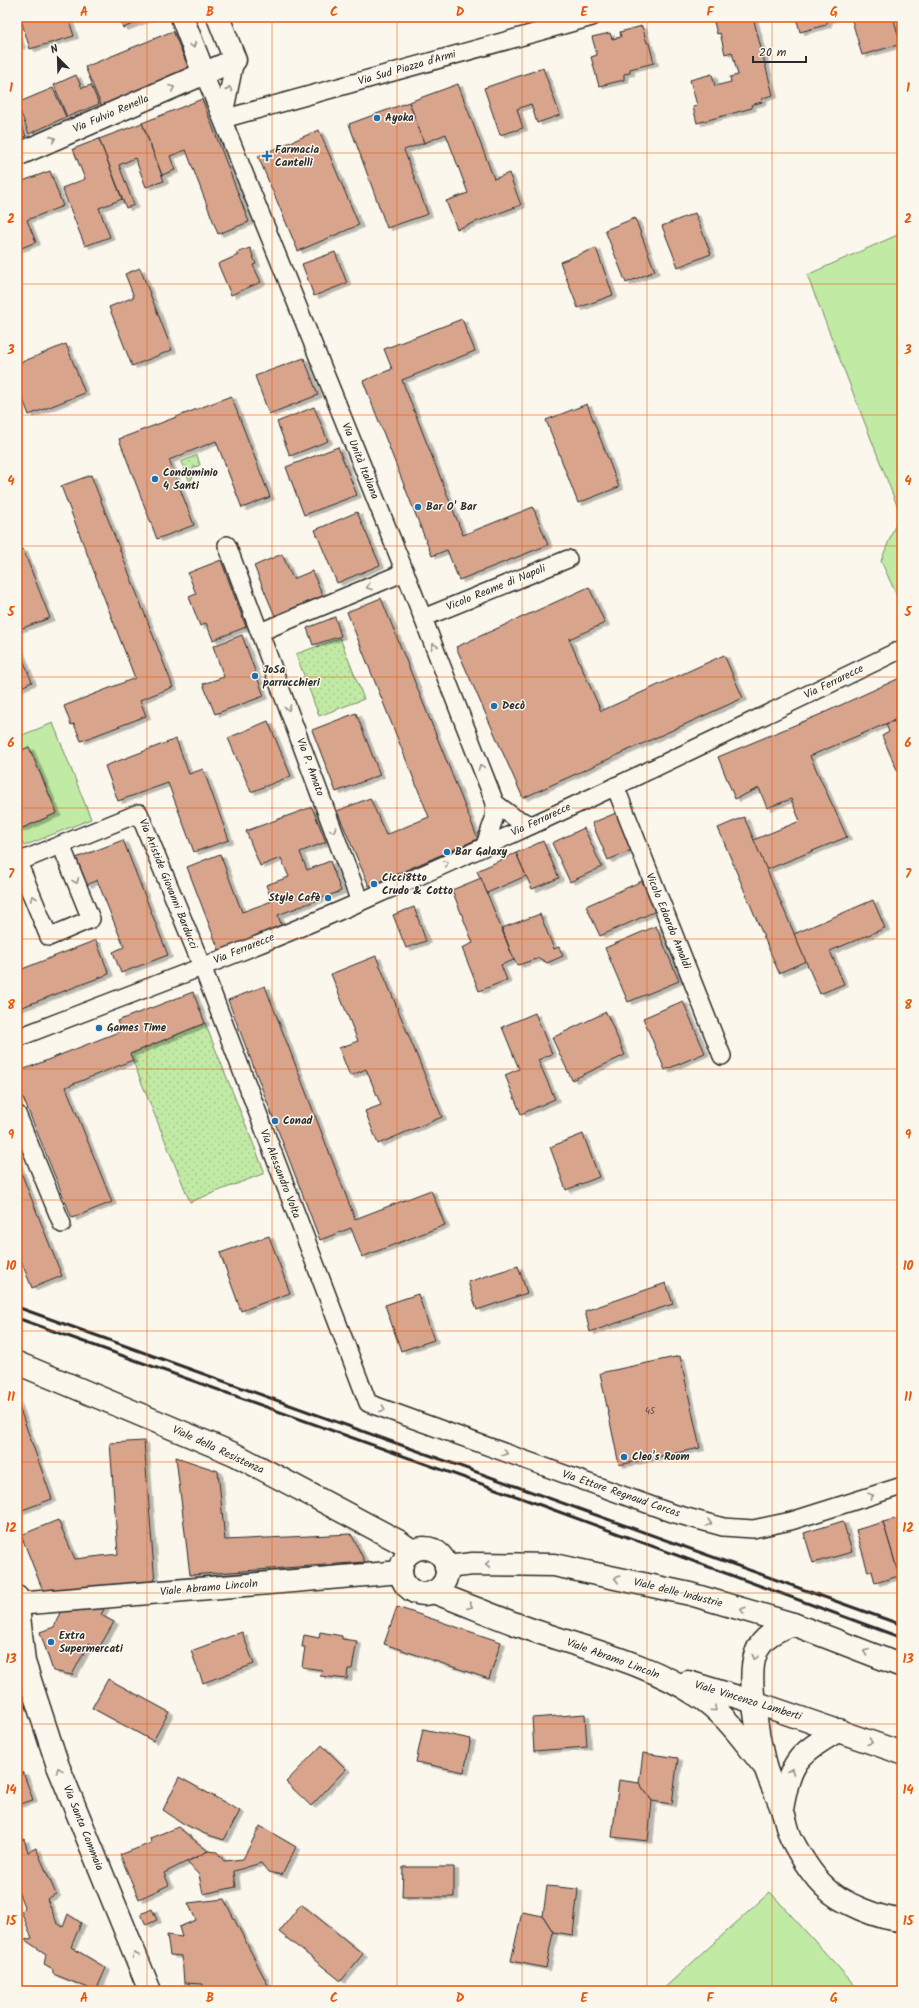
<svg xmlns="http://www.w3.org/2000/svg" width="919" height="2008" viewBox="0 0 919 2008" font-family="Kalam,sans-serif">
	<defs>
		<pattern id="garden-dots" width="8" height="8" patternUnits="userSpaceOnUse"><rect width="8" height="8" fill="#c1eaa5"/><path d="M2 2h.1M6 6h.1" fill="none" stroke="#a6c98e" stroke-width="1.8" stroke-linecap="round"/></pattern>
		<filter id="shadow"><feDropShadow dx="4.5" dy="2.5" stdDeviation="0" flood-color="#0004"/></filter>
	</defs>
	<rect width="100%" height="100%" fill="#fbf7ec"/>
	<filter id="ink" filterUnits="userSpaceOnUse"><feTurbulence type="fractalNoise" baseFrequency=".025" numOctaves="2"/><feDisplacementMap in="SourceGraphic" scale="8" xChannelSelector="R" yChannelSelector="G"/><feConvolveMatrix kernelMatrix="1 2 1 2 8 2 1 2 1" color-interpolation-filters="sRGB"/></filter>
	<g filter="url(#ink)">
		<g fill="#c1eaa5" stroke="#768a68">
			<polygon points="902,233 902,607 881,561 900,513 807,275"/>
			<polygon points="53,723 91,819 24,846 18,830 57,813 29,747 17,752 17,737"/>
			<polygon points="770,1892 860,1991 661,1991"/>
		</g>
		<g fill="url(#garden-dots)" stroke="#768a68">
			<polygon points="197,455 200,465 193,468 195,473 190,482 181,462"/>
			<polygon points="340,638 364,699 319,716 296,654"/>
			<polygon points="205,1023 265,1173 190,1202 130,1054"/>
		</g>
		<g fill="#d8a48c" stroke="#2b2b2b" filter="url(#shadow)">
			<polygon points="20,17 68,17 74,36 30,49"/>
			<polygon points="119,17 151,17 123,28"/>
			<polygon points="732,17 753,17 773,95 763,98 762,102 751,105 752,108 697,123 693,107 697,105 690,80 712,74 715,86 731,82 730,77 738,75 732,52 725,54 720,33 717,34 714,22"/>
			<polygon points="796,17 833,17 834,18 828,20 826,25 800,32"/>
			<polygon points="851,17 893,17 901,44 862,55"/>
			<polygon points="642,26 647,43 649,43 654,63 630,69 630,73 624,74 624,80 599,86 591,57 597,55 592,37 610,33 612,39 621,37 620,32"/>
			<polygon points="173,31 190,71 102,107 85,67"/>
			<polygon points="17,34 21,46 17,47"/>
			<polygon points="543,68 560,115 537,123 531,104 517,109 523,128 500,135 484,88"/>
			<polygon points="76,75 82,88 91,85 99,104 67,117 54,85"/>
			<polygon points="458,84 494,179 509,173 521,205 457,229 446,201 468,193 446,134 424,143 409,102"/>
			<polygon points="53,88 66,117 29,134 17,103"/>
			<polygon points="202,99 249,222 218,234 186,150 170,156 175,170 162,175 142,123"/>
			<polygon points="409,102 424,143 404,150 428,214 387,228 349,124"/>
			<polygon points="17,115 26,136 17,139"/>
			<polygon points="142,123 164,181 146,187 135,158 119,165 134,205 126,208 99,139"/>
			<polygon points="319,130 359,225 298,251 258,156"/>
			<polygon points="99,139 122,199 99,208 110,237 85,246 62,188 85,179 73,149"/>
			<polygon points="50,171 63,206 27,220 36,242 19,249 17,245 17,183"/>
			<polygon points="695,213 711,254 678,267 662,226"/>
			<polygon points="635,218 655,271 626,283 605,230"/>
			<polygon points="250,248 256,264 253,265 261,282 231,295 218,264 238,255 236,253"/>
			<polygon points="596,248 613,295 578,308 560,262"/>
			<polygon points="335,252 347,283 314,296 302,264"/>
			<polygon points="140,268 172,350 132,366 109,307 134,297 125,274"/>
			<polygon points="462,319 475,351 402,380 463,535 533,507 548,545 459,580 447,550 432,556 363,381 392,369 384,349"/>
			<polygon points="66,344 85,393 29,415 17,384 17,364"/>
			<polygon points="304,358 318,395 269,414 255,376"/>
			<polygon points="231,396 270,497 242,508 216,441 169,460 194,525 157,539 119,439"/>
			<polygon points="587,404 619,487 578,503 546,420"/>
			<polygon points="314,407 328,441 290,456 277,422"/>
			<polygon points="338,447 357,495 304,515 286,467"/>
			<polygon points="91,475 173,687 140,700 146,716 81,741 74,724 71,725 64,706 135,678 61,486"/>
			<polygon points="357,512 380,565 337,583 315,530"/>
			<polygon points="23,549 50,618 17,630 17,551"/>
			<polygon points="282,554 293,579 312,571 323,596 275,616 254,566"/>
			<polygon points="221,560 246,627 213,640 206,623 200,626 189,597 196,594 188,573"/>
			<polygon points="589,587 605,623 569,639 601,711 724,655 743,698 523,798 456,647"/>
			<polygon points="381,598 478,839 369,886 337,811 370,798 386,835 429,817 347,612"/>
			<polygon points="335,617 341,636 313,645 307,628"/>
			<polygon points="242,635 264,696 215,714 203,684 224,677 213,646"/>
			<polygon points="17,644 32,682 17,689"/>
			<polygon points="902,677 902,717 810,756 847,837 766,870 753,840 800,821 791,799 767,808 759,788 735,799 718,757 819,715"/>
			<polygon points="356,713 380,775 336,792 312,730"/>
			<polygon points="268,721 291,776 251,792 228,738"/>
			<polygon points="894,721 898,730 902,728 902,781 882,736 889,732 886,724"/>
			<polygon points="176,739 189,774 203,769 229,840 194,852 168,783 118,801 105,766"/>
			<polygon points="29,747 57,813 18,830 17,752"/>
			<polygon points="312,807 326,842 300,852 307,870 330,861 341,891 278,915 283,930 220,953 187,867 220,854 242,912 272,901 266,885 289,877 281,858 260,866 246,831"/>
			<polygon points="621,811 637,848 608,860 592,823"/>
			<polygon points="744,817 806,961 779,973 718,828"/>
			<polygon points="584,828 602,867 570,882 552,843"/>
			<polygon points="123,840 168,955 121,973 113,952 124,947 97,880 87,885 76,858"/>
			<polygon points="543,841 559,878 532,889 516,853"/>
			<polygon points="516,853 526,876 487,893 477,871"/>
			<polygon points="481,878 514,960 501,965 507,980 479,991 462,948 473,943 452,890"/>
			<polygon points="642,881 656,911 600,936 586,906"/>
			<polygon points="873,900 885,928 830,951 844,984 820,994 794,934"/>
			<polygon points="414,907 426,941 406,948 393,915"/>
			<polygon points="540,914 554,949 559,947 563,956 547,963 539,958 518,965 514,960 502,928"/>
			<polygon points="656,926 679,981 628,1002 605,948"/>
			<polygon points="96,940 109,974 17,1009 17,971"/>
			<polygon points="376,956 442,1117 378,1144 365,1111 381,1105 366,1069 350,1076 339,1048 358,1041 331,974"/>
			<polygon points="265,986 355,1219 431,1190 445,1225 362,1257 351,1228 320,1240 228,1000"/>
			<polygon points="193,992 205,1023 130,1054 133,1060 66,1087 112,1202 72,1218 17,1083 17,1072 121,1031 117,1021"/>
			<polygon points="683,1001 705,1053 665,1070 643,1018"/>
			<polygon points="606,1012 625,1055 572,1080 552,1038"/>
			<polygon points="535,1013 552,1054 538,1060 555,1099 521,1114 505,1075 519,1069 502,1027"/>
			<polygon points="583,1134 599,1177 566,1190 550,1147"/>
			<polygon points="17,1162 62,1276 32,1288 17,1251"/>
			<polygon points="269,1236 290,1293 241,1311 220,1253"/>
			<polygon points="518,1266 527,1293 477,1310 468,1282"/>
			<polygon points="666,1283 673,1304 590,1332 585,1311"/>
			<polygon points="418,1294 434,1340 401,1351 385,1305"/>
			<polygon points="680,1356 700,1448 619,1465 600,1373"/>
			<polygon points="17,1401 52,1499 17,1512"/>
			<polygon points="144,1441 155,1583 43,1591 21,1535 58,1520 75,1559 118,1554 110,1443"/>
			<polygon points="176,1457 218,1471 225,1540 351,1534 365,1562 190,1575"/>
			<polygon points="902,1517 902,1575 899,1576 883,1522"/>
			<polygon points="843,1521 852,1552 813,1563 804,1533"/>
			<polygon points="883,1522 899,1576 875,1583 872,1571 868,1572 856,1530"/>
			<polygon points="105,1607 101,1615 114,1622 99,1648 89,1643 72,1675 53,1671 40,1632 54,1627 61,1610"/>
			<polygon points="397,1607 501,1642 489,1679 384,1644"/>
			<polygon points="242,1632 254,1664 203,1683 191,1651"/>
			<polygon points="320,1632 342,1636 342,1639 357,1641 352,1669 348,1669 347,1679 320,1676 322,1670 302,1667 305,1647 302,1647 304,1635 319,1638"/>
			<polygon points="108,1679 169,1712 153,1741 92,1708"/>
			<polygon points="585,1714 587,1747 534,1751 532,1718"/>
			<polygon points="423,1729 471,1739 464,1772 416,1762"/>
			<polygon points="322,1745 346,1769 311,1806 286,1782"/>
			<polygon points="643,1753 678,1758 672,1804 652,1801 639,1783"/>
			<polygon points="23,1772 33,1800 17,1805 17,1774"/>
			<polygon points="179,1777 240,1811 224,1840 205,1834 184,1824 163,1810"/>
			<polygon points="619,1780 639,1783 652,1801 648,1841 612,1837"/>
			<polygon points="260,1826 296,1847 282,1875 268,1872 261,1863 234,1871 236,1887 203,1894 199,1875 187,1862 208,1851 217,1852 224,1861 243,1859"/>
			<polygon points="178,1827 208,1851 164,1873 169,1885 139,1899 120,1855 151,1843 150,1838"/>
			<polygon points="24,1839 28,1852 36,1848 56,1894 47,1899 57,1923 63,1927 68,1914 81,1923 71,1947 106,1968 96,1991 53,1974 53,1970 44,1965 46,1954 25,1940 32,1938 21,1911 25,1909 17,1889 17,1842"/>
			<polygon points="403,1867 454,1867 454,1897 402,1897"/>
			<polygon points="547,1886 578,1889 573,1935 553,1932 543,1916"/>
			<polygon points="224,1899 271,1991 203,1991 203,1984 184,1983 182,1956 170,1955 167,1935 182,1937 179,1927 196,1920 188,1903"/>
			<polygon points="301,1904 363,1954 341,1981 279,1932"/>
			<polygon points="152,1909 157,1920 146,1925 141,1914"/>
			<polygon points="522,1912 543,1916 553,1932 546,1968 511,1961"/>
		</g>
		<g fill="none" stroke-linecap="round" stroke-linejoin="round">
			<g stroke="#2b2b2b" stroke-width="20">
				<g id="street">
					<polyline points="204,74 405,572 495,803 494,819 485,845"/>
					<polyline points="223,119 592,17"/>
					<polyline points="223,119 235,60"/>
					<polyline points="227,545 360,902"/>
					<polyline points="423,618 568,559"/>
					<polyline points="260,632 405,572"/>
					<polyline points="615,786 722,1056"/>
					<polyline points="495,803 515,818 532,825"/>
					<polyline points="61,845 91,919 49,937 18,862 139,813 202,966 368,1403 672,1513 723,1527 753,1529 791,1521 902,1486"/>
					<path d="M17 1038C135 992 254 949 369 898 549 820 726 734 902 649"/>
					<polyline points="17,1114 62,1224"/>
				</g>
			</g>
			<g stroke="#2b2b2b" stroke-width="25">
				<g id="secondary">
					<polyline points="182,17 204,74"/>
					<polyline points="17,155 235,60 218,17"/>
					<polyline points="17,1363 234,1454 398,1541 412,1551"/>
					<circle cx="424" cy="1571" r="23"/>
					<polyline points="446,1567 473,1564 554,1565 690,1594 793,1624 902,1666"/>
					<path d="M433 1592C469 1605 504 1621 541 1633 594 1651 651 1665 698 1696 725 1713 744 1742 764 1766"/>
					<polyline points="17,1597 24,1662 58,1766 150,1991"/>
					<polyline points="17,1604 401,1572"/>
					<path d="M793 1624C778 1630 762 1636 756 1653 746 1676 759 1741 765 1766 769 1781 777 1795 782 1809 786 1819 787 1831 792 1840 801 1857 811 1874 825 1887 840 1903 880 1919 902 1920"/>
					<polyline points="688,1682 754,1702 902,1753"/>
					<path d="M782 1809C791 1760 797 1755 839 1730"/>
				</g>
			</g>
			<use href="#street" stroke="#fbf7ec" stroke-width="17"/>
			<use href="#secondary" stroke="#fbf7ec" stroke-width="22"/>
			<g stroke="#2b2b2b" stroke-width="3">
				<polyline points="17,1307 902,1625"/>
				<polyline points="17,1318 524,1499 902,1638"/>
			</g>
		</g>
		<defs><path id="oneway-chevron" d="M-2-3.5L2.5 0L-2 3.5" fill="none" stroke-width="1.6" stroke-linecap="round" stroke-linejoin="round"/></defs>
		<g stroke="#93918c">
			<use href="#oneway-chevron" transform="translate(193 45) rotate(68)"/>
			<use href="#oneway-chevron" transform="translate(172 88) rotate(-23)"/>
			<use href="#oneway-chevron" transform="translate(229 89) rotate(-79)"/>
			<use href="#oneway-chevron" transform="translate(53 139) rotate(-23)"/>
			<use href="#oneway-chevron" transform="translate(369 587) rotate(157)"/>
			<use href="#oneway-chevron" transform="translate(434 646) rotate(-111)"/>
			<use href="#oneway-chevron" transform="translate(288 708) rotate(70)"/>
			<use href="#oneway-chevron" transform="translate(481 767) rotate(-111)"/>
			<use href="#oneway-chevron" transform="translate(333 830) rotate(70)"/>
			<use href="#oneway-chevron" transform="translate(446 863) rotate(-25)"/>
			<use href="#oneway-chevron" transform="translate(76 881) rotate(68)"/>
			<use href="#oneway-chevron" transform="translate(33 898) rotate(-112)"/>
			<use href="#oneway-chevron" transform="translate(383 1409) rotate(20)"/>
			<use href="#oneway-chevron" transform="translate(505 1453) rotate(20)"/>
			<use href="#oneway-chevron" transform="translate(871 1496) rotate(-18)"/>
			<use href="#oneway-chevron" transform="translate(709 1523) rotate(15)"/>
			<use href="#oneway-chevron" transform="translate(488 1564) rotate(-179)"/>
			<use href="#oneway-chevron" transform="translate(617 1579) rotate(-168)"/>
			<use href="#oneway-chevron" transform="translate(470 1606) rotate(23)"/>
			<use href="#oneway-chevron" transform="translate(743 1610) rotate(-164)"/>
			<use href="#oneway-chevron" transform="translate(866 1652) rotate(-159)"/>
			<use href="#oneway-chevron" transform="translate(755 1657) rotate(106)"/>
			<use href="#oneway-chevron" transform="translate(714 1709) rotate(43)"/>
			<use href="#oneway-chevron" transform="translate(870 1742) rotate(20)"/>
			<use href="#oneway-chevron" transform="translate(59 1770) rotate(-111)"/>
			<use href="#oneway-chevron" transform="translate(791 1771) rotate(-67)"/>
			<use href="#oneway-chevron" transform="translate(135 1955) rotate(-112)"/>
		</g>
	</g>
	<path fill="none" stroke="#e8590c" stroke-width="1" stroke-opacity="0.55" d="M147 17V1991M272 17V1991M397 17V1991M522 17V1991M647 17V1991M772 17V1991M17 153H902M17 284H902M17 415H902M17 546H902M17 677H902M17 808H902M17 939H902M17 1069H902M17 1200H902M17 1331H902M17 1462H902M17 1593H902M17 1724H902M17 1855H902"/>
	<g fill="#1f6fb2" stroke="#fbf7ec" stroke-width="1.5">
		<circle cx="377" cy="118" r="4"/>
		<path d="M265 150h4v4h4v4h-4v4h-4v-4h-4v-4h4z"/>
		<circle cx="155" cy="479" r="4"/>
		<circle cx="418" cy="507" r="4"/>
		<circle cx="255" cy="676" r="4"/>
		<circle cx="494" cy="706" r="4"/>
		<circle cx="447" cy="852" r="4"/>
		<circle cx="374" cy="884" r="4"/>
		<circle cx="328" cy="898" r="4"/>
		<circle cx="99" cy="1028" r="4"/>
		<circle cx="275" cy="1121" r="4"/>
		<circle cx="624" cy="1457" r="4"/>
		<circle cx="51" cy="1642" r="4"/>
	</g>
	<g text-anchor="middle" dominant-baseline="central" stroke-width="3" stroke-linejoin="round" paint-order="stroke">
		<g font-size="9" fill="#564943">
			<text x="650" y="1411">45</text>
		</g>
		<g font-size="11" fill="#2b2b2b" stroke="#fbf7ec">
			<text transform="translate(407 68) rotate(-16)">Via Sud Piazza d'Armi</text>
			<text transform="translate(111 114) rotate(-23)">Via Fulvio Renella</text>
			<text transform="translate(360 461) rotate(68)">Via Unità Italiana</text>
			<text transform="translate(496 588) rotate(-22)">Vicolo Reame di Napoli</text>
			<text transform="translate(834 682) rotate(-26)">Via Ferrarecce</text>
			<text transform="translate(310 767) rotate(70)">Via P. Amato</text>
			<text transform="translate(541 820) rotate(-25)">Via Ferrarecce</text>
			<text transform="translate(168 884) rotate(68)">Via Aristide Giovanni Barducci</text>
			<text transform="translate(668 921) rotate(68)">Vicolo Edoardo Amaldi</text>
			<text transform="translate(244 949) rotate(-22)">Via Ferrarecce</text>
			<text transform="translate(280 1174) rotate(69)">Via Alessandro Volta</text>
			<text transform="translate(218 1450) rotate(25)">Viale della Resistenza</text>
			<text transform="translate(621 1494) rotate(19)">Via Ettore Regnaud Carcas</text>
			<text transform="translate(209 1588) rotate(-5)">Viale Abramo Lincoln</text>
			<text transform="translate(678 1593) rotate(14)">Viale delle Industrie</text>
			<text transform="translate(613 1659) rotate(20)">Viale Abramo Lincoln</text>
			<text transform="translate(748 1701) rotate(17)">Viale Vincenzo Lamberti</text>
			<text transform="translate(83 1828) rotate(68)">Via Santa Commaia</text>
		</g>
		<g font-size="11" font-weight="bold" fill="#2b2b2b" stroke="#fbf7ec" text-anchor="start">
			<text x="385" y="118">Ayoka</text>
			<text x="275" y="150">Farmacia<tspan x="275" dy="13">Cantelli</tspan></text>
			<text x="163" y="473">Condominio<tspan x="163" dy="13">4 Santi</tspan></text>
			<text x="426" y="507">Bar O' Bar</text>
			<text x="263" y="670">JoSa<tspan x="263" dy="13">parrucchieri</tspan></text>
			<text x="502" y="706">Decò</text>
			<text x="455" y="852">Bar Galaxy</text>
			<text x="382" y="878">Cicci8tto<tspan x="382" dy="13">Crudo &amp; Cotto</tspan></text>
			<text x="320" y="898" text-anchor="end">Style Cafè</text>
			<text x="107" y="1028">Games Time</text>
			<text x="283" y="1121">Conad</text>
			<text x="632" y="1457">Cleo's Room</text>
			<text x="59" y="1636">Extra<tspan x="59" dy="13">Supermercati</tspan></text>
		</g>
	</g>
	<rect width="919" height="2008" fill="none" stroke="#fbf7ec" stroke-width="44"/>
	<g transform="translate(58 58) rotate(337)" stroke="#fbf7ec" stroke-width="3" paint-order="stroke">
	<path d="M0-3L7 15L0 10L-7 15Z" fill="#2b2b2b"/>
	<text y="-6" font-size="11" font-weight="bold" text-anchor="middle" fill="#2b2b2b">N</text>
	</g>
	<path d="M753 56v6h53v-6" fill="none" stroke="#2b2b2b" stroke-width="2"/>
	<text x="759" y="56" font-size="12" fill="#2b2b2b" stroke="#fbf7ec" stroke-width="3" paint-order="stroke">20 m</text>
	<rect x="22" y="22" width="875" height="1964" fill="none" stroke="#e8590c" stroke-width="1.5"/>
	<g font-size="13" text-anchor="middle" font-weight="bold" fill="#e8590c">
		<text x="84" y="16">A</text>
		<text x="210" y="16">B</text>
		<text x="334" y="16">C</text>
		<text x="460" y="16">D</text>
		<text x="584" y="16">E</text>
		<text x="710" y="16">F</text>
		<text x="834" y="16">G</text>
		<text x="11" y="92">1</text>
		<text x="908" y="92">1</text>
		<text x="11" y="223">2</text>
		<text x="908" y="223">2</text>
		<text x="11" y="354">3</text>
		<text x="908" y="354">3</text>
		<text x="11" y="485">4</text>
		<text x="908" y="485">4</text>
		<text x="11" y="616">5</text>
		<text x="908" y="616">5</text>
		<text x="11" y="747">6</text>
		<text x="908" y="747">6</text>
		<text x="11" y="878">7</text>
		<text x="908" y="878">7</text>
		<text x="11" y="1009">8</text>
		<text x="908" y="1009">8</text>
		<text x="11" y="1139">9</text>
		<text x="908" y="1139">9</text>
		<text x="11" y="1270">10</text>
		<text x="908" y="1270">10</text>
		<text x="11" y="1401">11</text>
		<text x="908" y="1401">11</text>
		<text x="11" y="1532">12</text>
		<text x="908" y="1532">12</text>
		<text x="11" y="1663">13</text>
		<text x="908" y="1663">13</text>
		<text x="11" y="1794">14</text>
		<text x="908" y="1794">14</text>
		<text x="11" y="1925">15</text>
		<text x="908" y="1925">15</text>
		<text x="84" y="2002">A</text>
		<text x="210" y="2002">B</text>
		<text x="334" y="2002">C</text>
		<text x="460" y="2002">D</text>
		<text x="584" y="2002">E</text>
		<text x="710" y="2002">F</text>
		<text x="834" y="2002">G</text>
	</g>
</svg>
